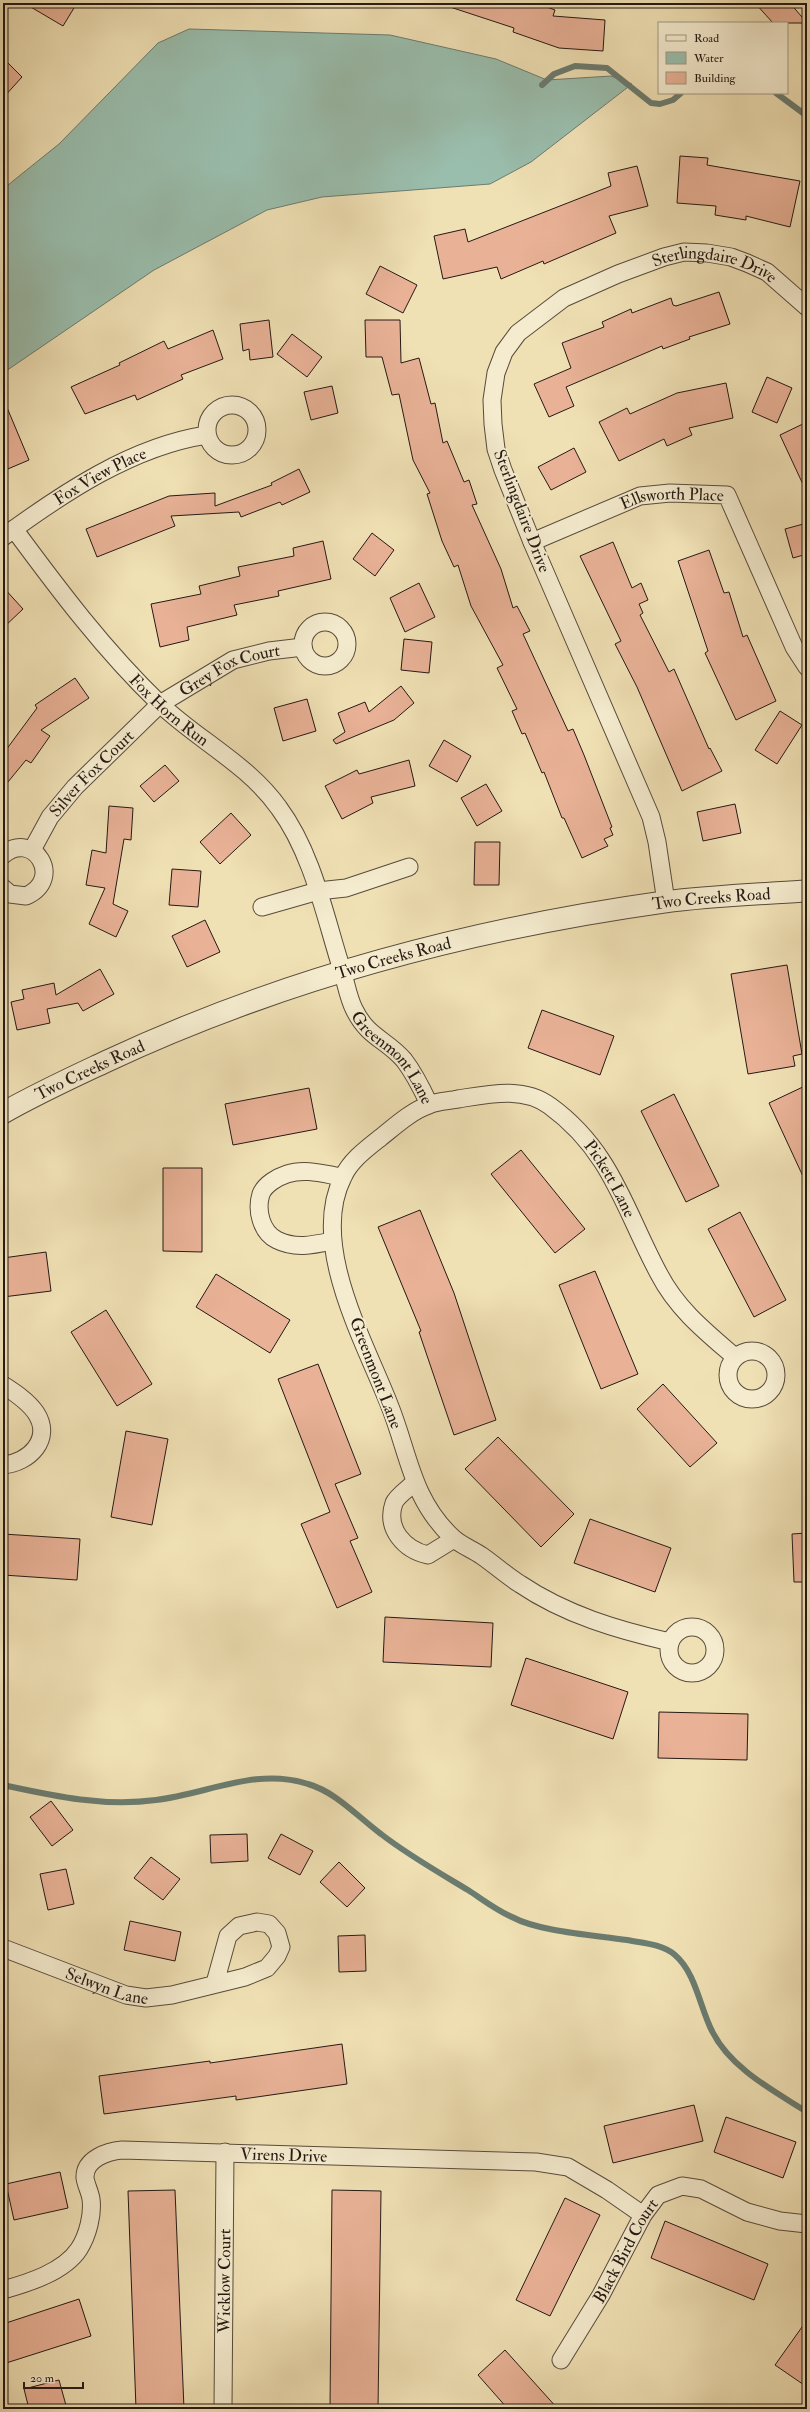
<svg xmlns="http://www.w3.org/2000/svg" width="810" height="2412" viewBox="0 0 810 2412" font-family="'IM FELL Double Pica',serif">
	<rect width="100%" height="100%" fill="#f0e1b5"/>
	<filter id="stains"><feTurbulence type="fractalNoise" baseFrequency=".005" numOctaves="4"/><feColorMatrix values="0 0 0 0 .2 0 0 0 0 .09 0 0 0 0 .02 0 0 0 .5 -.17"/></filter>
	<radialGradient id="worn" r=".72"><stop offset=".6" stop-color="#630" stop-opacity="0"/><stop offset="1" stop-color="#630" stop-opacity=".3"/></radialGradient>
	<polygon fill="#9abead" stroke="#6b7c70" points="189,29 390,35 496,59 547,80 611,76 632,84 531,162 490,184 322,197 267,210 154,270 3,373 3,189 59,144 158,43"/>
	<g fill="none" stroke-linecap="round" stroke-linejoin="round">
		<g stroke="#6b7c70" stroke-width="6">
			<polyline points="542,85 554,74 575,66 607,68 651,103 660,104 673,100 681,93"/>
			<polyline points="776,93 807,116"/>
			<path d="M3 1785C54 1796 103 1807 156 1800 207 1794 256 1767 308 1784 336 1792 358 1817 381 1834 408 1855 438 1872 468 1890 482 1899 496 1910 512 1917 540 1932 594 1935 627 1940 642 1943 663 1944 675 1955 696 1973 700 2008 712 2031 730 2068 774 2091 807 2112"/>
		</g>
	</g>
	<g fill="#e9b297" stroke="#251914">
		<polygon points="24,3 77,3 63,26"/>
		<polygon points="448,3 536,3 555,10 553,16 605,20 603,51 559,48 513,32 514,28 447,6"/>
		<polygon points="755,3 790,3 807,23 773,23"/>
		<polygon points="3,58 22,77 3,98"/>
		<polygon points="680,156 708,158 707,165 800,181 790,227 746,216 746,220 715,215 716,206 677,203"/>
		<polygon points="637,166 648,206 609,216 616,233 544,264 543,261 501,279 497,267 443,279 434,236 465,229 468,242 611,186 608,173"/>
		<polygon points="380,266 417,285 403,313 366,294"/>
		<polygon points="719,292 730,324 689,337 690,339 663,349 662,346 566,387 574,406 549,417 534,384 571,368 562,343 604,327 602,322 631,309 632,313 671,298 673,305 676,306"/>
		<polygon points="269,320 273,357 250,360 249,349 243,351 240,324"/>
		<polygon points="365,320 400,320 401,363 419,358 431,404 435,403 443,443 447,441 464,482 469,480 477,504 472,505 501,569 513,608 517,606 530,631 523,634 568,731 573,729 584,755 612,827 610,828 613,835 604,839 608,846 582,858 564,818 562,818 544,772 542,773 525,733 522,734 512,711 517,709 497,668 503,665 471,606 458,565 454,567 442,541 427,494 430,493 413,460 399,394 392,395 382,357 366,357"/>
		<polygon points="213,330 223,359 181,375 183,379 137,400 135,395 85,414 71,387 120,365 119,363 164,341 168,349"/>
		<polygon points="292,334 322,357 307,377 277,354"/>
		<polygon points="767,377 792,388 777,423 752,412"/>
		<polygon points="726,383 733,418 689,428 692,435 667,446 664,439 619,461 599,422 627,408 630,414 677,393"/>
		<polygon points="332,386 338,413 311,420 304,392"/>
		<polygon points="3,398 29,460 3,471"/>
		<polygon points="807,422 807,493 780,435"/>
		<polygon points="574,448 586,472 551,490 538,467"/>
		<polygon points="299,469 310,492 282,505 280,502 241,517 239,512 171,516 175,526 97,557 86,529 169,496 215,493 215,506 272,485 271,483"/>
		<polygon points="807,523 807,554 793,558 785,529"/>
		<polygon points="372,533 394,550 375,576 353,559"/>
		<polygon points="323,541 331,579 278,591 279,596 234,605 237,615 187,627 189,640 160,647 151,604 201,594 199,586 240,576 238,567 294,556 293,548"/>
		<polygon points="613,542 632,588 641,583 648,600 639,604 643,613 640,615 669,672 674,669 709,749 710,748 722,771 682,791 637,687 615,644 621,641 580,556"/>
		<polygon points="709,550 724,593 729,592 743,637 747,635 776,701 736,720 705,653 708,651 678,561"/>
		<polygon points="419,583 435,617 405,632 390,598"/>
		<polygon points="3,587 23,609 3,628"/>
		<polygon points="404,639 432,642 429,673 401,670"/>
		<polygon points="75,678 89,698 41,730 50,736 31,763 26,760 3,788 3,754 37,708 35,705"/>
		<polygon points="401,686 414,703 394,720 336,744 333,740 345,732 338,713 365,702 369,712"/>
		<polygon points="307,699 316,731 283,741 274,708"/>
		<polygon points="780,711 802,725 777,764 755,750"/>
		<polygon points="444,740 471,756 457,782 429,766"/>
		<polygon points="409,760 415,786 371,797 373,803 342,819 325,786 357,770 359,774"/>
		<polygon points="165,765 179,781 154,802 140,786"/>
		<polygon points="486,784 502,811 477,826 461,798"/>
		<polygon points="735,804 741,833 703,841 697,812"/>
		<polygon points="109,806 133,808 131,840 124,839 113,904 128,911 116,937 89,924 105,888 86,885 92,850 106,853"/>
		<polygon points="231,813 251,835 220,864 200,842"/>
		<polygon points="475,842 500,842 499,885 474,885"/>
		<polygon points="172,869 201,871 198,907 169,905"/>
		<polygon points="205,920 220,952 187,967 172,936"/>
		<polygon points="787,965 802,1054 793,1056 795,1066 748,1074 731,974"/>
		<polygon points="100,969 114,994 83,1011 78,1003 47,1009 50,1023 17,1030 11,1002 24,999 22,990 54,983 56,995"/>
		<polygon points="542,1010 614,1036 600,1075 528,1048"/>
		<polygon points="807,1085 807,1185 769,1103"/>
		<polygon points="309,1088 317,1129 233,1145 225,1104"/>
		<polygon points="674,1094 719,1186 686,1202 641,1111"/>
		<polygon points="521,1150 585,1229 555,1253 491,1174"/>
		<polygon points="163,1168 202,1168 202,1252 163,1251"/>
		<polygon points="420,1210 454,1293 496,1420 454,1435 419,1332 421,1331 378,1227"/>
		<polygon points="740,1212 786,1300 754,1317 708,1229"/>
		<polygon points="46,1252 51,1291 3,1297 3,1258"/>
		<polygon points="595,1271 638,1374 601,1389 559,1285"/>
		<polygon points="216,1274 290,1320 270,1353 196,1307"/>
		<polygon points="106,1310 152,1384 117,1406 71,1332"/>
		<polygon points="318,1364 361,1474 335,1484 358,1538 350,1541 372,1592 337,1608 301,1524 330,1512 278,1379"/>
		<polygon points="663,1384 717,1443 690,1467 637,1409"/>
		<polygon points="126,1431 168,1439 152,1525 111,1517"/>
		<polygon points="498,1437 574,1514 541,1547 465,1469"/>
		<polygon points="590,1519 671,1548 655,1592 574,1563"/>
		<polygon points="807,1533 807,1582 794,1582 792,1534"/>
		<polygon points="3,1534 80,1539 77,1580 3,1575"/>
		<polygon points="385,1617 493,1623 491,1667 383,1662"/>
		<polygon points="526,1658 628,1692 613,1739 511,1705"/>
		<polygon points="659,1712 748,1714 747,1760 658,1758"/>
		<polygon points="51,1801 73,1830 52,1846 30,1817"/>
		<polygon points="247,1834 248,1861 211,1863 210,1835"/>
		<polygon points="281,1834 313,1851 300,1875 268,1858"/>
		<polygon points="151,1857 180,1879 163,1900 134,1878"/>
		<polygon points="339,1862 365,1888 347,1907 320,1882"/>
		<polygon points="66,1869 74,1904 48,1910 40,1874"/>
		<polygon points="130,1921 181,1932 175,1961 124,1950"/>
		<polygon points="365,1935 366,1971 339,1972 338,1936"/>
		<polygon points="342,2044 347,2084 236,2100 236,2096 104,2114 99,2076 210,2061 210,2063"/>
		<polygon points="694,2105 703,2141 613,2163 604,2126"/>
		<polygon points="726,2117 796,2142 783,2178 714,2152"/>
		<polygon points="60,2172 68,2208 14,2220 6,2184"/>
		<polygon points="175,2190 184,2409 136,2409 128,2191"/>
		<polygon points="332,2190 381,2191 378,2409 330,2409"/>
		<polygon points="565,2198 600,2215 550,2316 516,2300"/>
		<polygon points="665,2221 768,2264 754,2300 651,2258"/>
		<polygon points="79,2299 91,2336 3,2364 3,2324"/>
		<polygon points="807,2320 807,2387 775,2365"/>
		<polygon points="505,2350 558,2409 508,2409 478,2375"/>
		<polygon points="59,2380 67,2409 29,2409 24,2389"/>
	</g>
	<g fill="none" stroke-linecap="round" stroke-linejoin="round">
		<g stroke="#584b3c" stroke-width="19">
			<g id="minor">
				<circle cx="232" cy="430" r="25"/>
				<path id="s1" d="M14 529C59 590 104 650 159 703 196 739 248 764 279 808 313 854 325 917 342 970 346 983 348 997 354 1009 368 1038 386 1039 404 1060 414 1073 422 1089 429 1104"/>
				<path id="s2" d="M3 537C63 493 133 446 207 435"/>
				<path id="s3" d="M532 542 640 496 670 493 727 495 794 647 807 667"/>
				<circle cx="325" cy="644" r="22"/>
				<path id="s4" d="M32 850 50 817 75 787 160 704 233 660 269 651 303 647"/>
				<path d="M3 855C33 829 65 879 26 896L10 894 3 888"/>
				<path id="s5" d="M666 902 657 842 651 817 532 542 503 470 496 449 493 424 492 400 496 373 504 352 518 333 564 298 618 274 664 257 684 252 707 253 731 257 747 263 767 272 807 307"/>
				<polyline points="262,907 318,891 346,888 409,867"/>
				<path d="M332 1241C313 1245 295 1249 277 1240 261 1232 256 1210 261 1194 265 1184 278 1177 287 1174 305 1168 324 1174 342 1177"/>
				<circle cx="752" cy="1375" r="24"/>
				<path d="M3 1385C14 1392 28 1401 36 1413 53 1439 29 1463 3 1465"/>
				<path d="M414 1483C409 1488 397 1496 394 1503 385 1529 405 1550 428 1555L454 1539"/>
				<circle cx="692" cy="1650" r="23"/>
				<path id="s6" d="M670 1642C618 1630 566 1615 520 1584 507 1576 495 1565 482 1556 472 1549 460 1545 452 1537 411 1498 409 1453 389 1404 364 1340 309 1244 343 1177 350 1161 366 1149 380 1138 394 1127 411 1111 429 1105 437 1101 449 1101 458 1099 489 1094 524 1086 550 1106 612 1151 625 1211 659 1274 677 1309 706 1332 735 1357"/>
				<path id="s7" d="M3 1948 126 1995 146 1998 172 1995 245 1977 267 1968 277 1956 281 1947 277 1933 269 1924 257 1922 239 1926 228 1936 215 1983"/>
				<path id="s8" d="M3 2290C28 2283 64 2272 79 2249 88 2235 93 2214 91 2199 90 2192 86 2185 85 2178 84 2159 108 2151 122 2150L536 2162 568 2167 607 2190 643 2215"/>
				<path id="s9" d="M561 2360 601 2295 643 2215 658 2195 682 2186 701 2189 747 2212 780 2221 807 2224"/>
				<path id="s10" d="M223 2409 225 2152"/>
			</g>
		</g>
		<g stroke="#584b3c" stroke-width="23">
			<g id="tertiary">
				<path id="s11" d="M3 1113C36 1094 71 1078 105 1062 282 979 471 929 664 902 711 896 760 894 807 891"/>
			</g>
		</g>
		<use href="#minor" stroke="#f5eccf" stroke-width="17"/>
		<use href="#tertiary" stroke="#f5eccf" stroke-width="21"/>
	</g>
	<g text-anchor="middle" dominant-baseline="central" stroke-width="4" stroke-linejoin="round" paint-order="stroke">
		<g font-size="17" fill="#251914" stroke="#f5eccf">
			<text stroke="none"><textPath href="#s5" startOffset="827">Sterlingdaire Drive</textPath></text>
			<text stroke="none"><textPath href="#s2" startOffset="115">Fox View Place</textPath></text>
			<text stroke="none"><textPath href="#s3" startOffset="149">Ellsworth Place</textPath></text>
			<text transform="translate(522 511) rotate(69)">Sterlingdaire Drive</text>
			<text stroke="none"><textPath href="#s4" startOffset="274">Grey Fox Court</textPath></text>
			<text stroke="none"><textPath href="#s1" startOffset="239">Fox Horn Run</textPath></text>
			<text stroke="none"><textPath href="#s4" startOffset="98">Silver Fox Court</textPath></text>
			<text stroke="none"><textPath href="#s11" startOffset="745">Two Creeks Road</textPath></text>
			<text stroke="none"><textPath href="#s11" startOffset="421">Two Creeks Road</textPath></text>
			<text stroke="none"><textPath href="#s1" startOffset="665">Greenmont Lane</textPath></text>
			<text stroke="none"><textPath href="#s11" startOffset="97">Two Creeks Road</textPath></text>
			<text stroke="none"><textPath href="#s6" startOffset="966">Pickett Lane</textPath></text>
			<text transform="translate(376 1373) rotate(69)">Greenmont Lane</text>
			<text stroke="none"><textPath href="#s7" startOffset="111">Selwyn Lane</textPath></text>
			<text stroke="none"><textPath href="#s8" startOffset="375">Virens Drive</textPath></text>
			<text stroke="none"><textPath href="#s9" startOffset="127">Black Bird Court</textPath></text>
			<text stroke="none"><textPath href="#s10" startOffset="128">Wicklow Court</textPath></text>
		</g>
	</g>
	<rect width="810" height="2412" fill="none" stroke="#f0e1b5" stroke-width="16"/>
	<rect x="4" y="4" width="802" height="2404" fill="none" stroke="#251914" stroke-width="2"/>
	<rect x="8" y="8" width="794" height="2396" fill="none" stroke="#251914"/>
	<rect x="658" y="22" width="130" height="72" fill="#f5eccf" stroke="#a29884"/>
	<rect x="666" y="35" width="20" height="6" fill="#f5eccf" stroke="#a29884"/>
	<text x="694" y="42" font-size="12" fill="#251914">Road</text>
	<rect x="666" y="52" width="20" height="12" fill="#9abead" stroke="#a29884"/>
	<text x="694" y="62" font-size="12" fill="#251914">Water</text>
	<rect x="666" y="72" width="20" height="12" fill="#e9b297" stroke="#a29884"/>
	<text x="694" y="82" font-size="12" fill="#251914">Building</text>
	<path d="M24 2382v6h59v-6" fill="none" stroke="#251914" stroke-width="2"/>
	<text x="30" y="2382" font-size="12" fill="#251914" stroke="#f5eccf" stroke-width="3" paint-order="stroke">20 m</text>
	<rect width="100%" height="100%" filter="url(#stains)"/>
	<rect width="100%" height="100%" fill="url(#worn)"/>
</svg>
